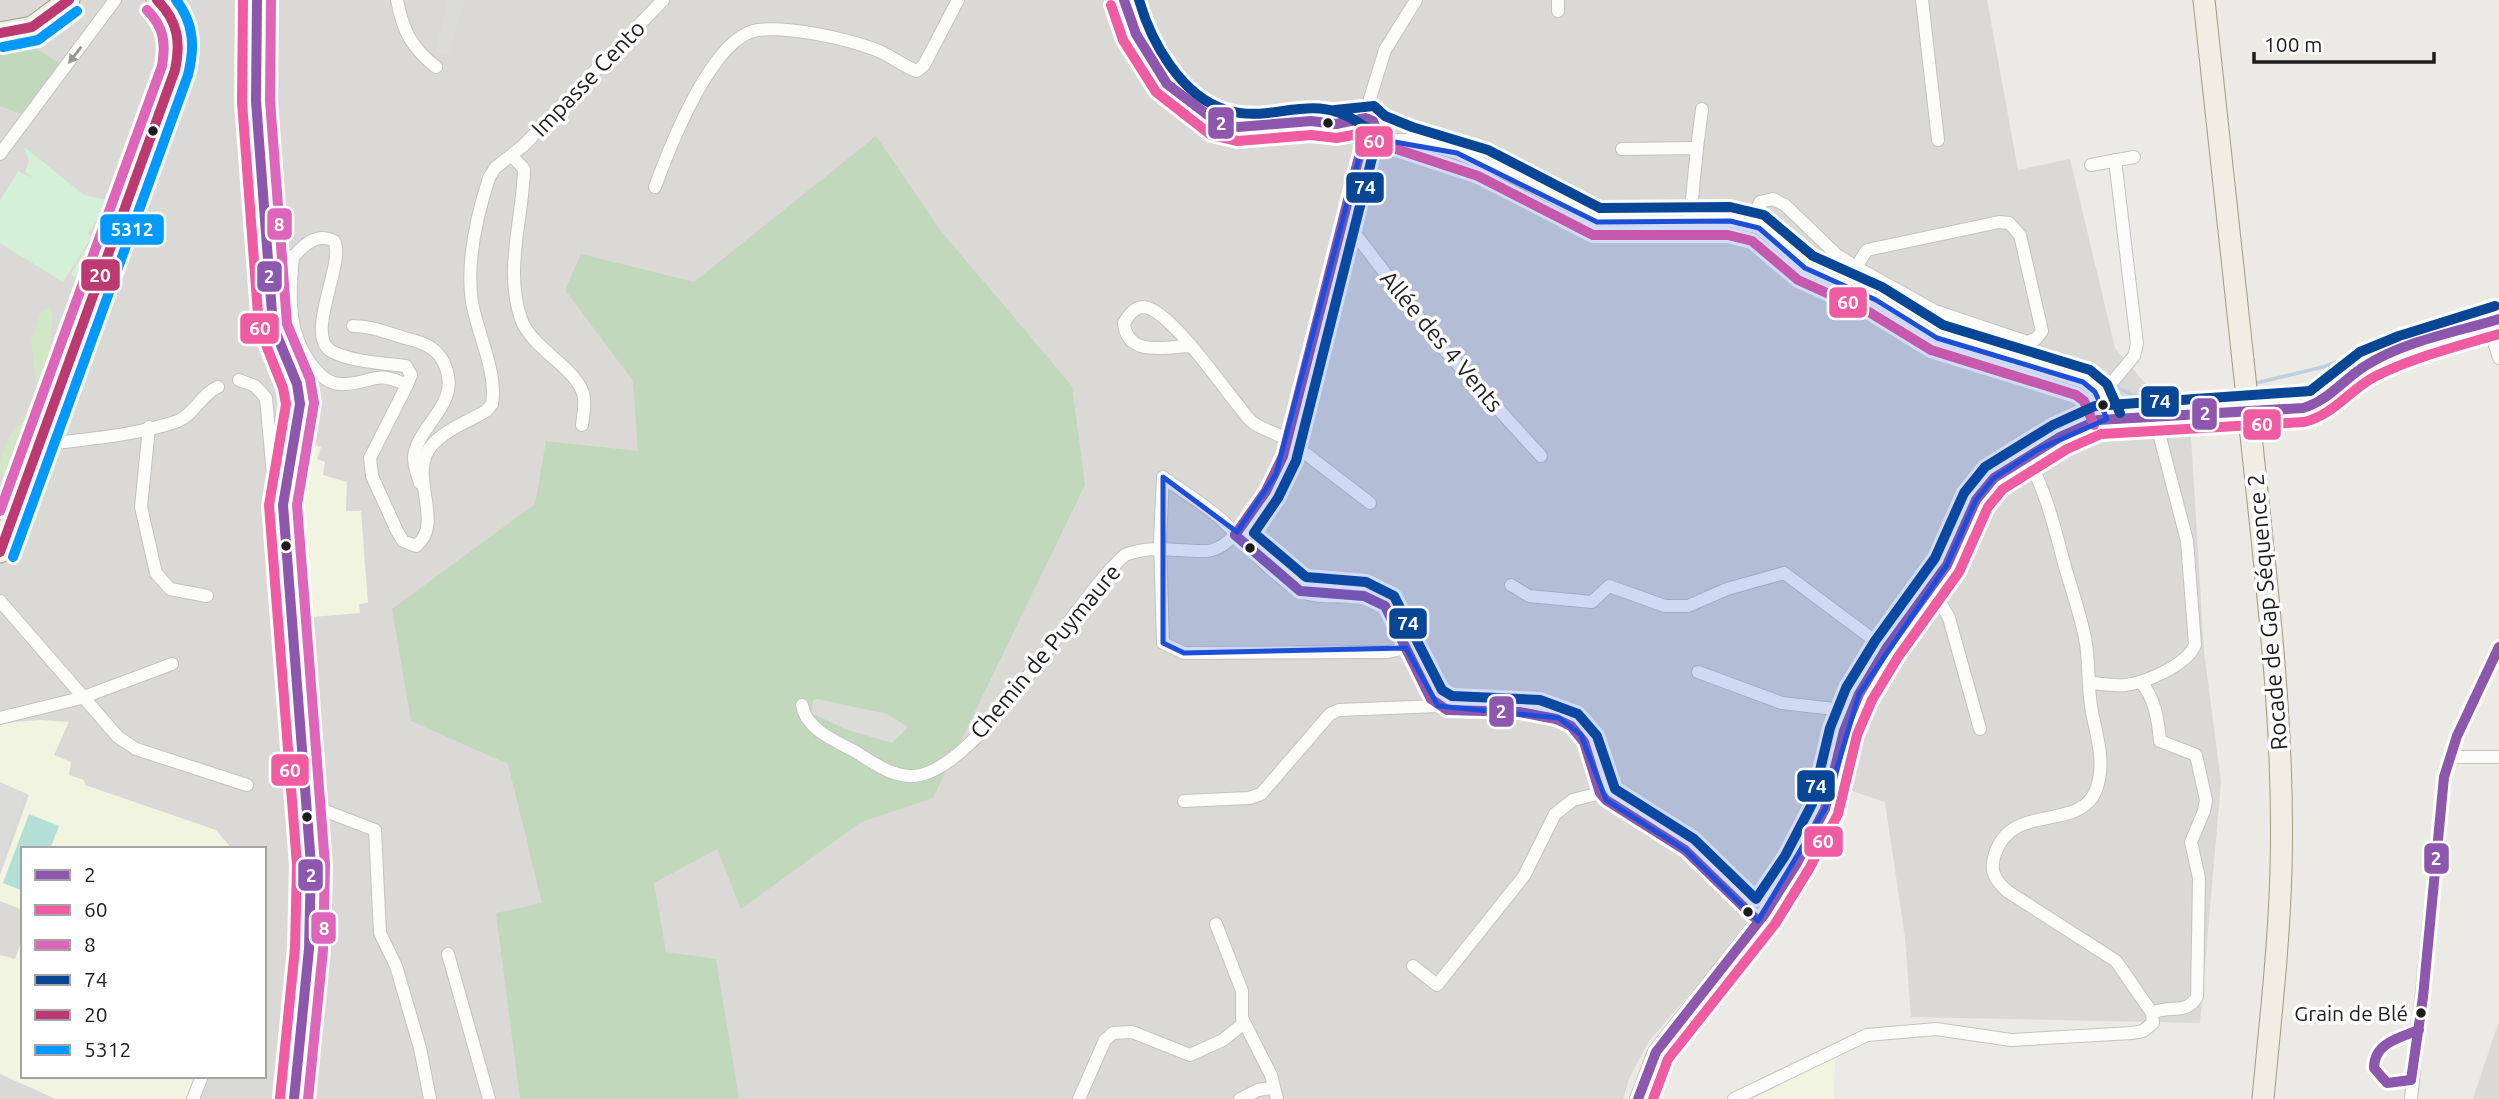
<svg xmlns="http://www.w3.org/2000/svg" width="2499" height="1099" viewBox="0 0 2499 1099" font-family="Ubuntu,sans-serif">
	<rect width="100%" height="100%" fill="#ebeae5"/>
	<g fill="#dad9d6" fill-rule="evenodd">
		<path d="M0 0H1987L2018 170 2070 159 2115 348 2191 437 2204 651 2221 782 2200 1023 1911 1017 1905 938 1885 802 1828 783 1788 867 1706 975 1649 1041 1629 1079 1623 1099H0ZM23 849H264V1076H23Z"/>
		<polygon points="2499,1021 2499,1099 2473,1099"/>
	</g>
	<g fill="#f1f4e1">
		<polygon points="308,443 321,447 317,459 325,462 323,475 347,482 346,511 361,511 368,603 359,604 360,613 312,617 303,505 305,475 308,475 314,451 307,448"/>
		<polygon points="41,720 69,722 54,755 71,762 69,775 84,780 85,785 216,830 232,849 23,849 23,910 0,901 0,875 29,795 0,782 0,723"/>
		<polygon points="23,937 23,1076 196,1076 187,1099 56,1099 0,1074 0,955 15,959"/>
		<polygon points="1835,1056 1834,1099 1753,1099"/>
	</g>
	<polygon fill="#d1e7c6" points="50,307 53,317 49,341 52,359 34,424 10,476 0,474 0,460 8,439 31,407 37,390 31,341 41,312"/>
	<g fill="#c1d8bc">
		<polygon points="28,44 60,63 21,114 0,106 0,47"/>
		<polygon points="876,136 941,231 1072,386 1085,485 933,798 861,822 741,909 717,849 654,883 666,952 716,959 739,1099 520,1099 496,913 542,903 508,764 411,721 392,609 535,504 546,441 638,451 633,381 565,290 581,254 694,282"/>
	</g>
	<polygon fill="#d4f0d9" points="23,146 84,195 113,201 80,293 76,290 79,281 71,274 102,222 98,219 88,234 92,237 63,282 0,243 0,201 18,171 33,178 25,172 29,160"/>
	<polygon fill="#b3dfd4" points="29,814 59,826 50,849 23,849 23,891 3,883"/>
	<g fill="#dbdbd8">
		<polygon points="448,0 465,0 448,55 435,52"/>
		<polygon points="817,699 887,714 908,727 892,743 845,729 811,713 813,700"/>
		<polygon points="0,783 25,794 0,866"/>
	</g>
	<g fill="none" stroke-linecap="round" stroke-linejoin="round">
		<g stroke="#bbcfdc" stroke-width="3.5">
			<polyline points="1157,57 1168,73"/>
			<polyline points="1179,85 1186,91"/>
			<polyline points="1200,102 1227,119 1305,114"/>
			<polyline points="1409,130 1485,150 1565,194 1603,210 1687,209"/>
			<polyline points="1695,208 1747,209 1776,218 1831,271 1900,301 1929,322 1963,339 2091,373 2132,395 2161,400 2238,389"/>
			<polyline points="2252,384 2323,367 2499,304"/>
		</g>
		<g stroke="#c3c3c1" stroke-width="14">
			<g id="minor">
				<path d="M397 0C403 31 411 47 436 67"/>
				<polyline points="1124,0 1136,34 1167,84 1217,122 1238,127 1311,121 1336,124 1366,118 1373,121 1376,128"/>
				<polyline points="1922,0 1938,140"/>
				<polyline points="1558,11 1558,0"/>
				<polyline points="1364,118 1385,50 1416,0"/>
				<polyline points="1336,124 1361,141 1407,140 1457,153 1514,177 1597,222 1730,221 1759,228 1805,268 1876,300 1937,338 2083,382 2095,392 2107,419"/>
				<polyline points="1697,148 1702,109"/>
				<polyline points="1622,149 1697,148 1690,219"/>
				<polyline points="0,154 115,0"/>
				<path d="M512 156 524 169C523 219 504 269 521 319 533 351 580 369 584 398 585 407 583 417 582 425"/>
				<polyline points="2091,165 2134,157"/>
				<path d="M655 187C669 149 712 36 758 30 788 26 844 38 874 49 889 54 902 66 917 71L924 65 958 0"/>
				<polyline points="1343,225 1353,231 1439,344 1541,456"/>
				<polyline points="1751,226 1760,202 1773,199 1785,205 1837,255 1856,267 1935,311 2027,342 2036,339 2042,331 2020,235 2009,223 1999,222 1867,250 1856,267"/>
				<path d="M266 253 293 257C289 298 287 337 316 370 324 379 332 385 344 384 375 383 373 369 407 385L370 458 372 476 397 531 403 541 416 546C446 522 406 474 432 445 445 430 469 421 486 411L492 404C498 374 477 332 472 302 466 263 477 215 489 178L495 168 524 145 663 0"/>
				<path d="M293 257C304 245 317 232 334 241 346 261 304 335 331 351 351 362 384 363 406 366L411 375 407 385"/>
				<polyline points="2488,323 2499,358"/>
				<path d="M353 326C372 326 387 333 405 338 425 343 439 348 446 368 459 403 423 422 415 451 412 462 417 473 420 483"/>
				<path d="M1190 346C1165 347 1127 357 1124 323 1129 315 1134 307 1144 307 1171 309 1230 398 1250 420 1260 430 1276 432 1288 440L1370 503"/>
				<polyline points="239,380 255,386 266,398 273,475 284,485"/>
				<polyline points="2099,398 2134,356 2137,344 2115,160"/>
				<polyline points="149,427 141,507 156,573 170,589 207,596"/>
				<path d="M39 445C85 439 134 436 178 421 194 415 201 394 218 387"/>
				<polyline points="1511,585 1529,596 1592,602 1609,586 1665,606 1688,606 1727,589 1784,573 1886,649"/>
				<polyline points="1932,587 1949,618 1980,729"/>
				<polyline points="0,601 118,737 136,749 247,785"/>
				<path d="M1406 648 1388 652 1184 653 1163 643 1160 541 1163 477C1184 493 1210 507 1228 526 1248 546 1275 578 1301 591 1331 606 1369 582 1391 615L1431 699 1438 706"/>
				<polyline points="1698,672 1782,703 1851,711"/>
				<path d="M2141 682C2155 699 2158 719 2160 741L2196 755 2206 800 2204 811 2191 842 2199 878 2197 997C2185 1016 2169 1004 2152 1013"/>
				<path d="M2091 683C2102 684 2114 686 2125 685 2145 683 2187 665 2195 645L2187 541 2155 418"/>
				<path d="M802 705C806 730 836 741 856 752 874 763 892 777 914 776 980 771 1073 600 1125 555 1152 544 1179 552 1207 551 1238 549 1272 482 1283 456L1363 141"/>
				<polyline points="0,718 81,698 172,664"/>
				<polyline points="2449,757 2499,757"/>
				<path d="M1184 801 1249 798 1261 794 1330 714 1339 710 1438 706 1447 710C1482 712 1560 704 1581 736 1591 752 1595 776 1600 793L1606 800 1685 850 1758 921"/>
				<polyline points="306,809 328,812 375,830 380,933 396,966 420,1048 430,1099"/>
				<polyline points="1216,924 1242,991 1242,1018 1271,1075 1277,1099"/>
				<polyline points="448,954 489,1099"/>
				<polyline points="1413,966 1437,985 1524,876 1555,814 1573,800 1600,793"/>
				<polyline points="193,1099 202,1076"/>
				<polyline points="1079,1099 1105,1040 1113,1033 1132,1032 1190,1055 1223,1040 1244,1023"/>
				<polyline points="1240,1099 1258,1090 1272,1088"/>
				<path d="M1734 1099 1867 1035 1936 1029 2011 1040 2132 1033 2143 1031 2153 1023 2152 1013 2116 961 2007 891C1995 880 1989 871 1995 854 2012 801 2079 833 2096 790 2106 763 2097 738 2092 712 2087 688 2090 663 2085 638 2080 614 2072 590 2065 567 2055 529 2046 491 2027 457"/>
				<polyline points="2411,1099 2444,777 2457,736 2499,647"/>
			</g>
		</g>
		<g stroke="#c3c3c1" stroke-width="18">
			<polyline id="tertiary" points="1638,1099 1656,1052 1764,915 1797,863 1825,809 1844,731 1859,694 1886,649 1947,565 1976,500 1994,478 2060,437 2098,420 2266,408 2303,408 2317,404 2366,365 2403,349 2499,319"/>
		</g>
		<g stroke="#8e937f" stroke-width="21">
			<path id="secondary" d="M257 0 256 101 273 326C278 349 294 369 299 392 304 421 285 471 283 505L311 865 309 949 294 1099"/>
		</g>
		<g stroke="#9f9b84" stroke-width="23">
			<g id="primary">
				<polyline points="2204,0 2243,360"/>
				<polyline points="0,33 32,27 69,0"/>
				<path d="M2251 435C2266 580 2285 724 2281 870 2279 947 2270 1023 2263 1099"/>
				<path d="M0 552 175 70C182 42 180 20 157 0"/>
			</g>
		</g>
		<use href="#minor" stroke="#fcfcfb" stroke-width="12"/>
		<use href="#tertiary" stroke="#fcfcfb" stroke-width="16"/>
		<use href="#secondary" stroke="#f0f2ea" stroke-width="19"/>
		<use href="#primary" stroke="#efede4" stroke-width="21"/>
		<g stroke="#9f9b84" stroke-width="23" stroke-linecap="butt">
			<polyline id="primary-bridge" points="2243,360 2251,435"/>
		</g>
		<use href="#primary-bridge" stroke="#efede4" stroke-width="21"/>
		<g stroke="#fff" stroke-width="16">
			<g id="bus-1">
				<polyline points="257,0 256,101 273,326 297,384 300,404 283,505 311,865 309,949 294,1099"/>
				<polyline points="1124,0 1136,34 1167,84 1217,122 1238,127 1311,121 1336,124 1366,118 1373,121 1376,128"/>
				<polyline points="1235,535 1300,591 1364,596 1385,606 1431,699 1447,710 1519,712 1556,719 1571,726 1584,742 1600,793 1606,800 1685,850 1758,921"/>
				<polyline points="1235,535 1266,491 1283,456 1363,141"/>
				<polyline points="2411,1080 2423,997 2444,777 2457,736 2499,647"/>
				<path d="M2411 1080 2387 1083 2374 1068C2374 1043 2399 1038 2419 1030"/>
				<path d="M1638 1099 1656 1052 1764 915 1797 863 1825 809 1844 731 1859 694 1886 649 1947 565 1976 500 1994 478 2060 437 2098 420 2303 408C2328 401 2344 379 2365 366 2404 341 2456 332 2499 319"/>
			</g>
		</g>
		<g stroke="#fff" stroke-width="16">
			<g id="bus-2">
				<polyline points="243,0 242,102 259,327 283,388 286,404 269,505 297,865 295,948 280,1098"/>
				<polyline points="1111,5 1123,40 1156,92 1211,135 1238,141 1311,135 1337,138 1363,133 1372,141 1478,176 1593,235 1728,235 1752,241 1798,280 1869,312 1931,350 2076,395 2084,401 2094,425"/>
				<path d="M1653 1099 1668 1059 1775 924 1809 869 1838 814 1857 735 1872 700 1898 657 1959 572 1988 507 2003 489 2067 449 2101 434 2304 422C2334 415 2350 389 2376 376 2415 357 2458 346 2499 334"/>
			</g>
		</g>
		<g stroke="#fff" stroke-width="16">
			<g id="bus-3">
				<polyline points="271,0 270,101 287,324 310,379 314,403 297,505 325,865 323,950 308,1099"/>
				<path d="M0 511 162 66C166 43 164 27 147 10"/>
			</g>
		</g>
		<g stroke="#fff" stroke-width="16">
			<g id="bus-4">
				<path d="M1139 0C1151 42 1181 96 1226 110 1276 125 1310 89 1361 124 1368 129 1373 130 1377 138L1296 461 1278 498 1254 533 1306 577 1366 582 1394 596 1442 690 1452 696 1540 700 1578 714 1597 736 1615 789 1694 839 1756 899 1785 856 1812 804 1830 728 1846 688 1875 641 1935 558 1964 493 1985 467 2053 425 2095 406 2310 391 2360 352 2399 336 2495 306"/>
				<polyline points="1335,110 1374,106 1385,116 1412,127 1488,150 1600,208 1730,207 1764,215 1813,256 1882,287 1943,325 2090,370 2107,384 2120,413"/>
			</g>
		</g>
		<g stroke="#fff" stroke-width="16">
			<g id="bus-5">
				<polyline points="0,33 32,27 69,0"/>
				<path d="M0 552 175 70C181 42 178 21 157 0"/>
			</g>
		</g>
		<g stroke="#fff" stroke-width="16">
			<g id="bus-6">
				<polyline points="3,47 38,40 77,11"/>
				<path d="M13 557 188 75C195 47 194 23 176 0"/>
			</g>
		</g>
		<use href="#bus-1" stroke="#8c57ac" stroke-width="10"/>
		<use href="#bus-2" stroke="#f05ca2" stroke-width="10"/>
		<use href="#bus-3" stroke="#dd66ba" stroke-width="10"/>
		<use href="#bus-4" stroke="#064695" stroke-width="10"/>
		<use href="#bus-5" stroke="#bc3a70" stroke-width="10"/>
		<use href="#bus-6" stroke="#09f" stroke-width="10"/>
	</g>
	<defs><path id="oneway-solid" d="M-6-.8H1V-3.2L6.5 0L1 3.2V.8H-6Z" transform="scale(1.75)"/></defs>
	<use fill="#979797" href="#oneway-solid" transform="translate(75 55) rotate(127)"/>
	<path fill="#1d4ed8" fill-opacity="0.2" stroke="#1d4ed8" stroke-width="5" stroke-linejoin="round" d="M1372 138 1457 153 1597 222 1730 221 1759 228 1805 268 1876 300 1937 338 2083 382 2095 392 2107 419 2039 449 1994 478 1976 500 1947 565 1859 694 1825 809 1758 921 1685 850 1606 800 1581 735 1559 718 1438 706 1406 648 1184 653 1163 643V477L1237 532 1276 474 1362 146Z"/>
	<g fill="#1c1c1c" stroke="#fff" stroke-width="2.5">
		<circle cx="1328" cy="123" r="6"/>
		<circle cx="153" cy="131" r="6"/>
		<circle cx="2103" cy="405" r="6"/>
		<circle cx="286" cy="546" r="6"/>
		<circle cx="1250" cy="548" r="6"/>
		<circle cx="307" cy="817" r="6"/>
		<circle cx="1748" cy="912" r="6"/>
		<circle cx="2421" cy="1013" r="6"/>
	</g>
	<g text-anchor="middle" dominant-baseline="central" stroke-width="7" stroke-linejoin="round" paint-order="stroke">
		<g font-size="21" fill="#1c1c1c" stroke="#fff" text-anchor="end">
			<text x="2408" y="1013">Grain de Blé</text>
		</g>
		<g font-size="23" fill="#1c1c1c" stroke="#fff">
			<text transform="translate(588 78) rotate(-46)">Impasse Cento</text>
			<text transform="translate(1442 341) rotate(50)">Allée des 4 Vents</text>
			<text transform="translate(2267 612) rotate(-95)">Rocade de Gap Séquence 2</text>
			<text transform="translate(1045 651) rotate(-50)">Chemin de Puymaure</text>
		</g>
	</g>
	<g stroke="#fff" stroke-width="2.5">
		<rect x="1207" y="106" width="28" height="34" rx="7" fill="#8c57ac"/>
		<rect x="1354" y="125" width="40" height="33" rx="7" fill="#f05ca2"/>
		<rect x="1345" y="171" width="40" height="33" rx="7" fill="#064695"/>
		<rect x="266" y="207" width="27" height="34" rx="7" fill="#dd66ba"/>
		<rect x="99" y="213" width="66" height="33" rx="7" fill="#09f"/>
		<rect x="80" y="258" width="41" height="34" rx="7" fill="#bc3a70"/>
		<rect x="256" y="260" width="27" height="33" rx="7" fill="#8c57ac"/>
		<rect x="1828" y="286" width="40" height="33" rx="7" fill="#f05ca2"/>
		<rect x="239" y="312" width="41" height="33" rx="7" fill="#f05ca2"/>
		<rect x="2140" y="385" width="40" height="33" rx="7" fill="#064695"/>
		<rect x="2191" y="397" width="27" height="34" rx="7" fill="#8c57ac"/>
		<rect x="2242" y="408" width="40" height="33" rx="7" fill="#f05ca2"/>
		<rect x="1388" y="607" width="40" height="33" rx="7" fill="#064695"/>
		<rect x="1488" y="695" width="27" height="33" rx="7" fill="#8c57ac"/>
		<rect x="270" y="753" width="40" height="34" rx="7" fill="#f05ca2"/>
		<rect x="1796" y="769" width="40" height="34" rx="7" fill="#064695"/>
		<rect x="1803" y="825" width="41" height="33" rx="7" fill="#f05ca2"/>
		<rect x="2423" y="842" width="27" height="33" rx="7" fill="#8c57ac"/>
		<rect x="297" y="858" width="27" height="34" rx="7" fill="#8c57ac"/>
		<rect x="310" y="911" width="27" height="34" rx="7" fill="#dd66ba"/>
	</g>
	<g font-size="19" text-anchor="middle" font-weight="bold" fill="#fff">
		<text x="1221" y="130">2</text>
		<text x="1374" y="148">60</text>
		<text x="1365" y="194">74</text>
		<text x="279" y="231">8</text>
		<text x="132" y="236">5312</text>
		<text x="100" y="282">20</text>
		<text x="269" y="283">2</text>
		<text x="1848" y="309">60</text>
		<text x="260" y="335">60</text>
		<text x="2160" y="408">74</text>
		<text x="2205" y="420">2</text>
		<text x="2262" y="431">60</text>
		<text x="1408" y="630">74</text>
		<text x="1501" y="718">2</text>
		<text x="290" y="777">60</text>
		<text x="1816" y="793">74</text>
		<text x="1823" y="848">60</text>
		<text x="2436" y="865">2</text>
		<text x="311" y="882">2</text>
		<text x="324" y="935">8</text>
	</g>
	<rect x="21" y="847" width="245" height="231" fill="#ffffff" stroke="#a4a4a4" stroke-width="2"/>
	<rect x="35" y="870" width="35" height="10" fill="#8c57ac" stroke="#a4a4a4" stroke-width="2"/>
	<text x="84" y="882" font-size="21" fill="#1c1c1c">2</text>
	<rect x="35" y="905" width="35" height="10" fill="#f05ca2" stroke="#a4a4a4" stroke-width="2"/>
	<text x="84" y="917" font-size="21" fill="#1c1c1c">60</text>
	<rect x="35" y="940" width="35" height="10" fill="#dd66ba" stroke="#a4a4a4" stroke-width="2"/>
	<text x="84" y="952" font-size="21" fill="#1c1c1c">8</text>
	<rect x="35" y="975" width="35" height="10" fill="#064695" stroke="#a4a4a4" stroke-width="2"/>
	<text x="84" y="987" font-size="21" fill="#1c1c1c">74</text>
	<rect x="35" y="1010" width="35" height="10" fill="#bc3a70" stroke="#a4a4a4" stroke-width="2"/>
	<text x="84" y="1022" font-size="21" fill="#1c1c1c">20</text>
	<rect x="35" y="1045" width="35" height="10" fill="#0099ff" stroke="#a4a4a4" stroke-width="2"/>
	<text x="84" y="1057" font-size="21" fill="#1c1c1c">5312</text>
	<path d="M2254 52v10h180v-10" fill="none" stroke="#1c1c1c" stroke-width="3.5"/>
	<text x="2264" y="52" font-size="21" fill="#1c1c1c" stroke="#ffffff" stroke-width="5" paint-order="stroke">100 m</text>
</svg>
